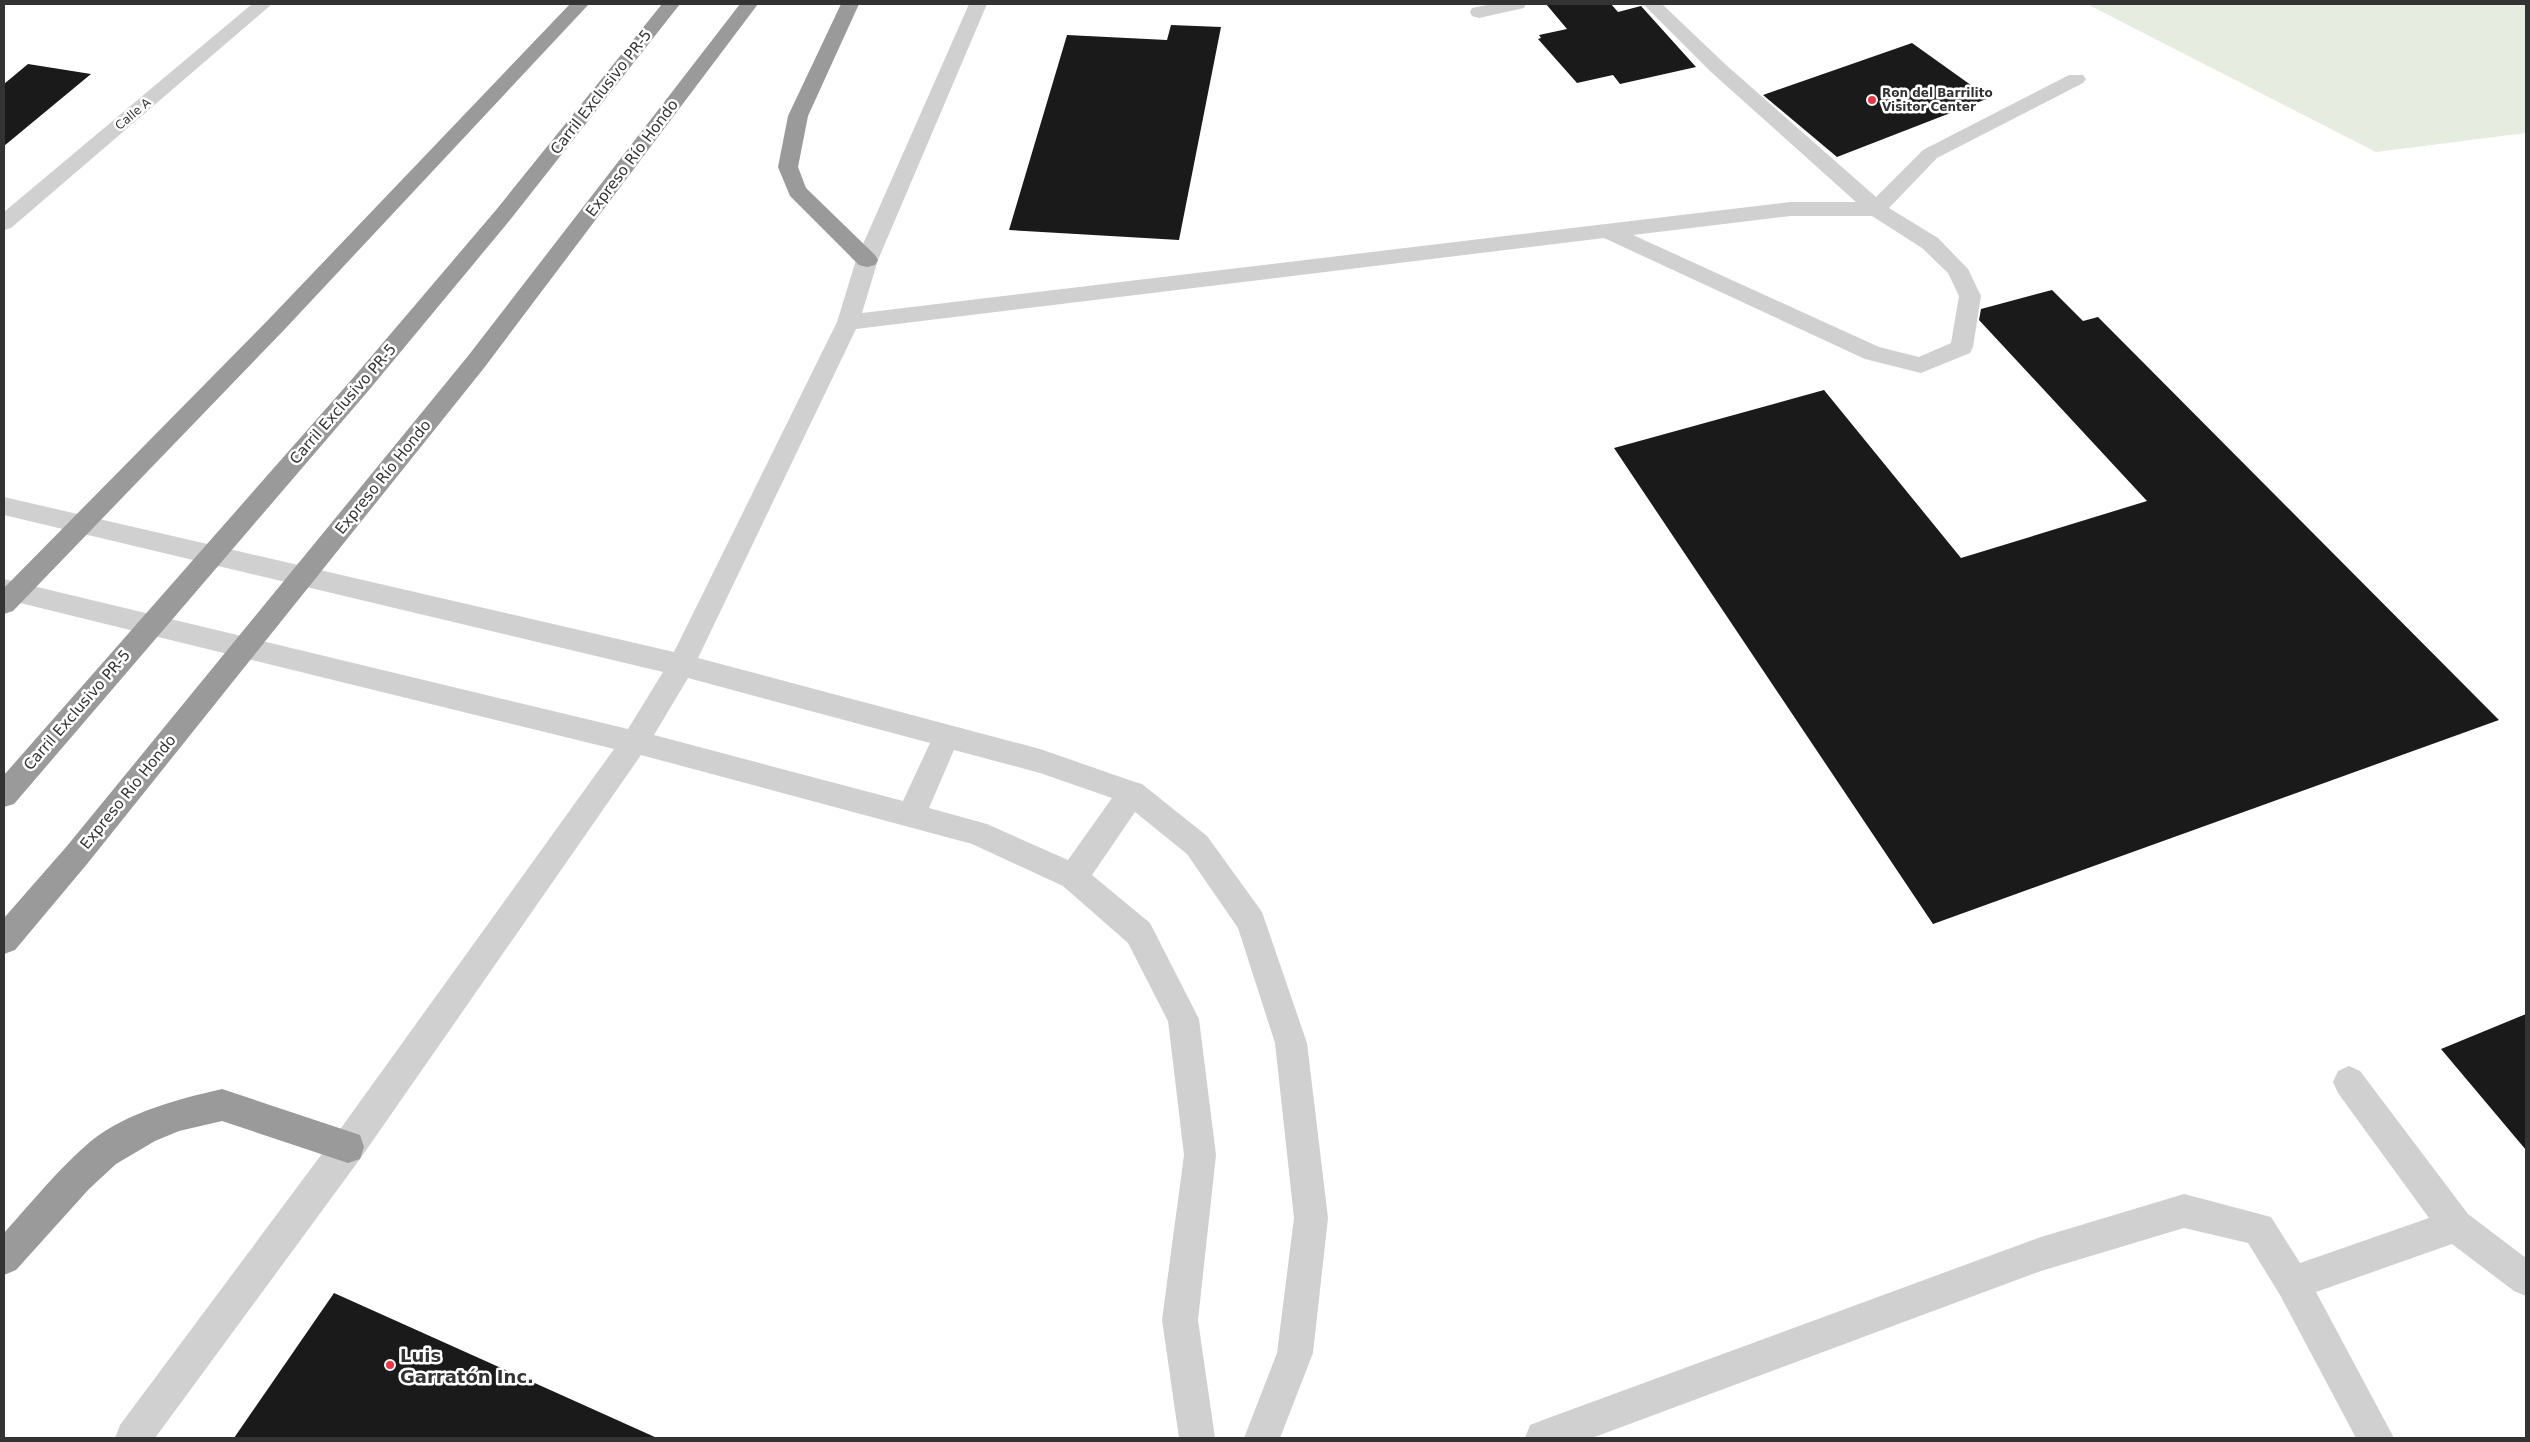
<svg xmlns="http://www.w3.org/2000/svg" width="2530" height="1442" viewBox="0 0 2530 1442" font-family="'DejaVu Sans',sans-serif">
	<rect width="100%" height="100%" fill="#fff"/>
	<polygon fill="#e6ecdf" points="2087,4 2526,4 2526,133 2376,152"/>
	<g fill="#1a1a1a">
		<polygon points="1546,4 1611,4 1618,12 1641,6 1696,67 1620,84 1613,75 1577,83 1538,39 1541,38 1539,35 1567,29"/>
		<polygon points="1171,25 1221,27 1179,240 1009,230 1067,35 1167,40"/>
		<polygon points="1912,43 1989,98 1837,157 1763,95"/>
		<polygon points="28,64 91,74 4,146 4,84"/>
		<polygon points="2052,290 2083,321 2098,317 2499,720 1933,924 1614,448 1824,390 1961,558 2147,501 1979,320 1981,309"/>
		<polygon points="2526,1014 2526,1150 2441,1049"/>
		<polygon points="334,1293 657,1438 234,1438"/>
	</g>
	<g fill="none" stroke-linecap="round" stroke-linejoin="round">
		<g fill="#d0d0d0" fill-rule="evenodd">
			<polygon points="252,4 272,4 11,228 4,230 4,212"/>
			<path d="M969 4H987L878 260 862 313 1790 202H1856L1711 72 1643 4H1662L1725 64 1876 197 1923 150 2069 75H2083L2086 79 2083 83 1937 158 1889 208 1938 238 1968 269 1981 296 1973 347 1970 353 1921 373 1865 359 1604 238 856 329 698 658 1040 749 1132 781 1142 784 1207 836 1262 912 1307 1043 1328 1218 1313 1353 1280 1438H1244L1277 1353 1294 1218 1275 1043 1238 928 1187 854 1135 812 1092 875 1150 923 1199 1019 1216 1155 1198 1320 1215 1438H1179L1162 1320 1184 1155 1168 1021 1128 943 1063 886 972 844 641 755 360 1159 155 1438H115L120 1425 336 1135 614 749 4 599V579L628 729 663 672 4 515V497L674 652 837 322 856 260ZM1790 216H1872L1922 248 1948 273 1959 296 1951 343 1919 357 1879 347 1633 235ZM688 678 930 743 903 801 654 735ZM954 750 1040 773 1112 798 1068 860 987 824 929 808Z"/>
			<polygon points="1492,4 1526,4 1524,8 1479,18 1472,16 1470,12 1472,8"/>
			<polygon points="2349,1066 2360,1071 2468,1214 2526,1258 2526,1296 2514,1291 2452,1244 2316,1292 2394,1438 2356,1438 2280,1295 2248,1243 2184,1228 2041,1271 1592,1438 1525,1438 1530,1425 1543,1420 2041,1237 2184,1194 2271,1217 2300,1263 2429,1218 2338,1093 2333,1082 2338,1071"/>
		</g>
		<g fill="#9a9a9a" fill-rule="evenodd">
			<polygon points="570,4 589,4 284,330 13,611 4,614 4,588 268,320"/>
			<polygon points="662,4 680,4 510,220 369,390 14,804 4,807 4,775 353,378 496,210"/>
			<polygon points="740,4 758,4 484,368 87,864 15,950 4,954 4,918 67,846 468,356"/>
			<polygon points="841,4 859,4 808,116 798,167 806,188 875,255 878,260 875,265 867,267 859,265 790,196 778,167 788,116"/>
			<path d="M222 1089 360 1135 364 1147 360 1159 348 1163 222 1121 179 1131 155 1141 116 1164 89 1189 16 1270 4 1275V1233C32 1202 59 1168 91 1141 128 1112 178 1099 222 1089Z"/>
		</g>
	</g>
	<g fill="#e63946" stroke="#fff" stroke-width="2">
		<circle cx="1872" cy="100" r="5"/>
		<circle cx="390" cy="1365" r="5"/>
	</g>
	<g text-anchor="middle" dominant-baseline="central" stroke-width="5" stroke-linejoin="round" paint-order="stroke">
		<g font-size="12" font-weight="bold" fill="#333" stroke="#fff" text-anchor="start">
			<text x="1882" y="93">Ron del Barrilito<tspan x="1882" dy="14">Visitor Center</tspan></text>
		</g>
		<g font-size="12" fill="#333" stroke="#fff">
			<text transform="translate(133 114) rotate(-40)">Calle A</text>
		</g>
		<g font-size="15" fill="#333" stroke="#fff">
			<text transform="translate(601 92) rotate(-52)">Carril Exclusivo PR-5</text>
			<text transform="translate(632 158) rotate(-53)">Expreso Río Hondo</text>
			<text transform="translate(343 404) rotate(-49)">Carril Exclusivo PR-5</text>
			<text transform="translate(383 477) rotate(-51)">Expreso Río Hondo</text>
			<text transform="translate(77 710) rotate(-49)">Carril Exclusivo PR-5</text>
			<text transform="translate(128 792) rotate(-51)">Expreso Río Hondo</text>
		</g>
		<g font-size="18" font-weight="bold" fill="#333" stroke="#fff" text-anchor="start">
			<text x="400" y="1355">Luis<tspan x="400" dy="21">Garratón Inc.</tspan></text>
		</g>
	</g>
	<rect width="2530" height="1442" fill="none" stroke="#333333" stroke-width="10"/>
</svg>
